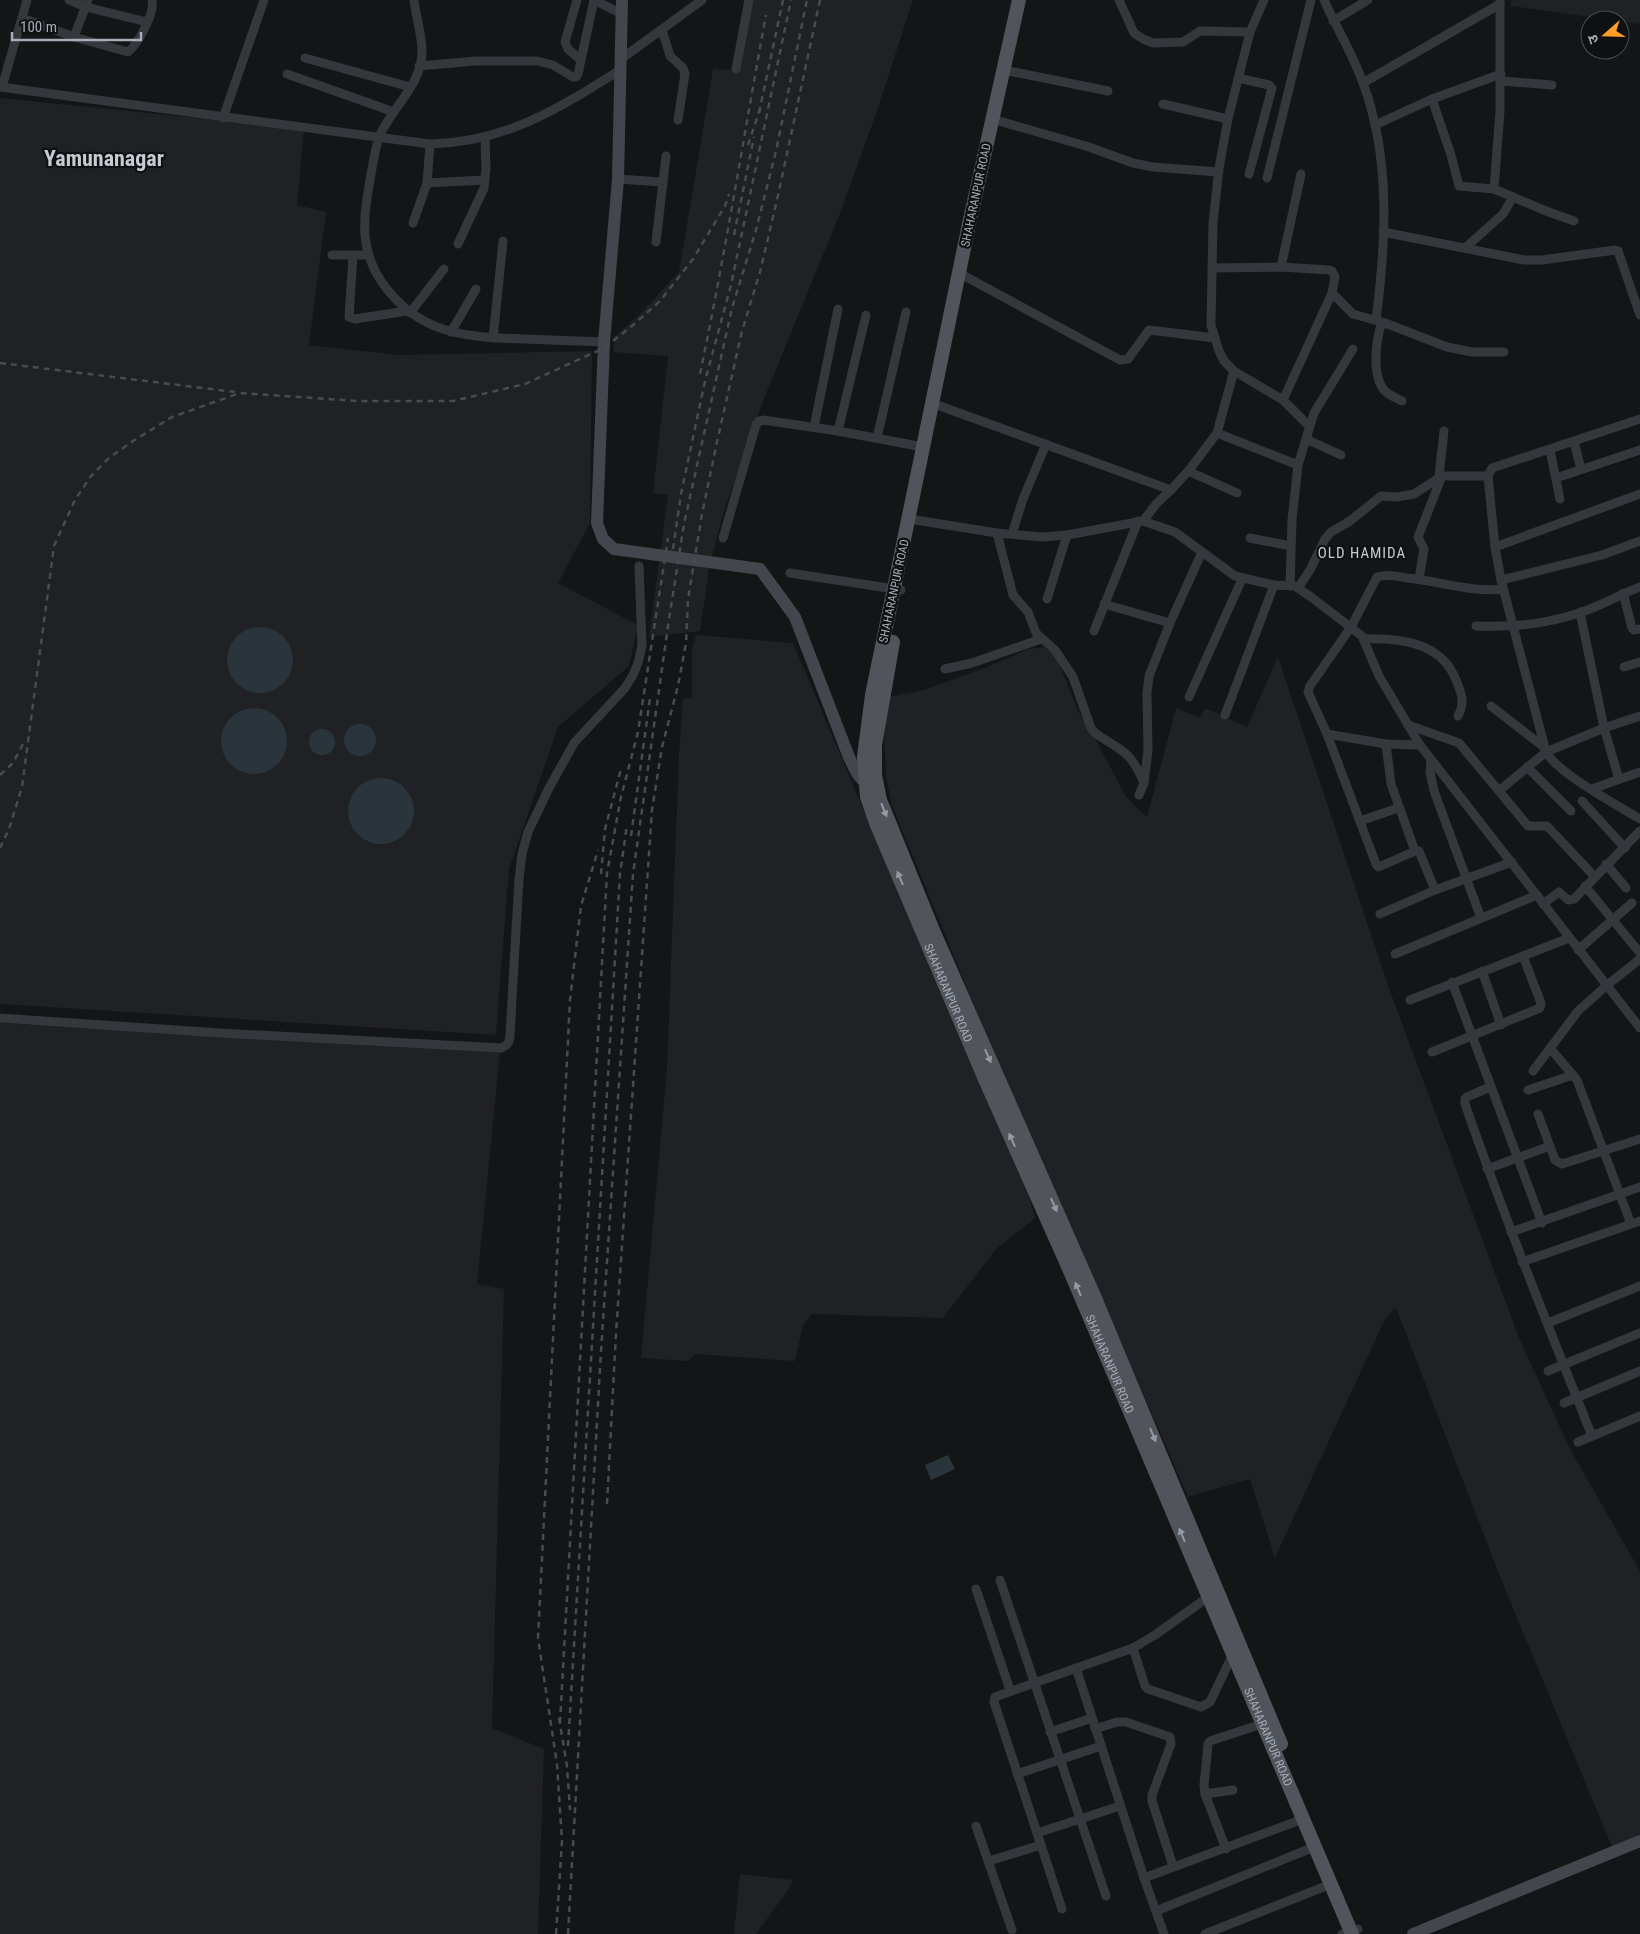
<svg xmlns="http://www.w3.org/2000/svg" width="1640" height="1934" viewBox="0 0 1640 1934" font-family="'Roboto Condensed','Noto Sans Devanagari',sans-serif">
	<rect width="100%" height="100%" fill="#141517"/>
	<g fill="#202124">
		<polygon points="747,0 913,0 877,111 839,216 763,401 723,514 709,568 700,631 649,637 668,495 653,493 668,356 613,352 614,337 640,314 679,272 713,69 732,70"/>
		<polygon points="1511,0 1640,0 1640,24 1511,6"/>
		<polygon points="0,98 304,129 297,205 326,212 309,345 399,355 592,351 590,523 558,583 638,625 629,666 558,727 529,811 509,869 496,1035 0,1004"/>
		<polygon points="696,635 793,643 900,896 1024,1179 1035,1218 996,1249 943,1318 812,1314 803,1325 795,1361 696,1354 688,1361 641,1358 667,1068 679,755 683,699 692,698 692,650"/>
		<polygon points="1044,647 1056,656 1078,711 1097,742 1126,797 1147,817 1176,708 1200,718 1205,708 1247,727 1278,657 1390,991 1519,1338 1570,1449 1640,1571 1640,1836 1612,1847 1505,1589 1396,1308 1385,1319 1275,1558 1250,1479 1188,1497 974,1005 892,806 886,776 884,736 888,697 924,690 987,667 1028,649"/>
		<polygon points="0,1023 500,1052 477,1284 504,1289 492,1728 544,1749 538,1934 0,1934"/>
		<polygon points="740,1874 793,1880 788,1890 756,1934 734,1934"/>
	</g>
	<g fill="#2a353b">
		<circle cx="260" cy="660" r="33"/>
		<circle cx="254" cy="741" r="33"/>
		<circle cx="360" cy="740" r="16"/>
		<circle cx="322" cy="742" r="13"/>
		<circle cx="381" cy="811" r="33"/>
		<polygon points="948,1455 955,1469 931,1480 925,1465"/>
	</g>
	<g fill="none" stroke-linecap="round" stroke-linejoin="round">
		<g stroke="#35373c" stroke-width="9">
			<polyline points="69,0 86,7 147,22"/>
			<path d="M414 0C416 18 422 34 422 52 422 84 392 108 380 135 374 149 370 182 367 198 362 229 364 255 381 281 418 335 465 337 524 339 551 340 577 341 604 342"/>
			<polyline points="577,0 565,42 568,49 581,60"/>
			<polyline points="594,0 622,14"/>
			<polyline points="1119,0 1134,33 1143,39 1153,43 1183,42 1200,31 1250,32"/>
			<polyline points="1264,0 1250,32 1228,119 1219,168 1213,223 1211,325 1219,351 1224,361 1234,371 1283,400 1309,426"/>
			<path d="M1324 0C1336 27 1353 54 1363 83 1391 158 1386 242 1376 320"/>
			<path d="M22 18 74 37 128 52C138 44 155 13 152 0"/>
			<polyline points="1333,21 1368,0"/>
			<polyline points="662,30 670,56 683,68 685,74 678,120"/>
			<polyline points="74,37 88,0"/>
			<polyline points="305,58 410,87"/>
			<polyline points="621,59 702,0"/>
			<polyline points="419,66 476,61 537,61 553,65 573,77 576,77 578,74 594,0"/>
			<polyline points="736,69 749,0"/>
			<polyline points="1009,71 1108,91"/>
			<polyline points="287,74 394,112"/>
			<polyline points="1238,78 1269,85 1272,88 1249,174"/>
			<polyline points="1501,81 1552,85"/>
			<polyline points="1363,83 1500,4"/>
			<path d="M0 87 430 144C506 142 558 109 620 70"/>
			<polyline points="2,87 27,0"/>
			<polyline points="1432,99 1451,155 1459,186 1494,189 1546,211 1574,221"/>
			<polyline points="1163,104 1228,119"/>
			<polyline points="223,118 264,0"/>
			<polyline points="999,121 1086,146 1133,163 1153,167 1219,172"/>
			<polyline points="1375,125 1432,99 1501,74"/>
			<polyline points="1267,178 1311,0"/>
			<polyline points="618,179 662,182"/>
			<polyline points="427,183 485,180"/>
			<polyline points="1494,189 1500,111 1500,0"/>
			<polyline points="413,223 427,183 430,144"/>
			<polyline points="1383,232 1524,260 1542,260 1615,250 1618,251 1640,315"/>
			<polyline points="656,242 666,156"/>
			<polyline points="458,244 484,188 486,169 485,137"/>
			<polyline points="1465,248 1503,214 1513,197"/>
			<polyline points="332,255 368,255"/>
			<polyline points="353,256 349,317 355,319 407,311"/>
			<polyline points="1281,267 1301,174"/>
			<polyline points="1212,268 1281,267 1329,270 1332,271 1335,277 1332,293"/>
			<polyline points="959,273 1120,360 1128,359 1149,330 1215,338"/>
			<polyline points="410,313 444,269"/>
			<path d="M1382 322C1376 339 1371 376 1385 391 1389 395 1396 398 1402 401"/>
			<polyline points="451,332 476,289"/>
			<polyline points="493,338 503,241"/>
			<polyline points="1283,400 1332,293 1353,314 1385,323 1447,347 1472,352 1504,352"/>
			<polyline points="940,406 1171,490"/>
			<path d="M1640 419 1492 468 1488 476 1495 547 1501 580 1546 752C1560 775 1616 804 1640 819"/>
			<polyline points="814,427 838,309"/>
			<polyline points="838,431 866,315"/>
			<polyline points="1217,433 1298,465"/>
			<polyline points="877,438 906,312"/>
			<polyline points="1306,439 1341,455"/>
			<polyline points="1574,442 1581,469"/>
			<polyline points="1550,450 1560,499"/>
			<polyline points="1188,471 1237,493"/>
			<polyline points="1439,476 1444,431"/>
			<polyline points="1556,478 1640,450"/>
			<polyline points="909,519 997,533 1043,537 1067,535 1143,521 1175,532 1235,576 1274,585 1295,586 1311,597 1362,636 1379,676 1420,745 1640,1028"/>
			<polyline points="1143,521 1157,503 1171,490 1190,469 1217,433 1234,371"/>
			<path d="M997 533 1013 595 1028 612 1036 633 1055 650 1073 677 1091 728 1095 733C1123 752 1130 750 1144 783"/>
			<polyline points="1012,534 1023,499 1046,444"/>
			<polyline points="723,538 756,425 759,421 763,420 838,431 923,447"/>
			<polyline points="1250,538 1291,546"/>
			<polyline points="1495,547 1640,494"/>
			<polyline points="790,573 901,590"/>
			<polyline points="1419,579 1424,549 1418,537 1442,476"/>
			<polyline points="1501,580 1602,555 1640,541"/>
			<polyline points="1290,586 1292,520 1298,465 1314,413 1353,349"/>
			<polyline points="1298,588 1310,570 1325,539 1331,532 1350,521 1381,496 1397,497 1414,494 1442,476 1488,476"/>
			<polyline points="1623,593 1632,628 1634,630 1640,629"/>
			<polyline points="1047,599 1067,535"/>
			<polyline points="1104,604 1170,623"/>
			<polyline points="1580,612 1604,728 1619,779"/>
			<path d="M1476 626C1514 627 1542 625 1579 613 1600 606 1619 595 1640 587"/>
			<polyline points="1094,631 1138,521"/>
			<path d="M1364 639C1391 638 1426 640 1445 662 1451 668 1454 675 1457 682 1462 695 1465 703 1458 716"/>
			<polyline points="1624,667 1640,662"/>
			<polyline points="945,669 972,663 1041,639"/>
			<polyline points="1189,697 1242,579"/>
			<polyline points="1491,706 1545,748"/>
			<polyline points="1225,715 1274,585"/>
			<polyline points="1408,725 1459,743 1528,826 1547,826 1595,877"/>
			<polyline points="1327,734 1386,744 1420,745"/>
			<polyline points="1386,744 1391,784 1415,851"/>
			<polyline points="1431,760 1430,772 1434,791 1481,918"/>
			<polyline points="1527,767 1571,811"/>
			<polyline points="1592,789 1640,772"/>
			<polyline points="1500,790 1546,752 1604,728 1640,716"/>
			<polyline points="1139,795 1144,783 1148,750 1147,693 1149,676 1170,623 1202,552"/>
			<polyline points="1582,801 1625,848"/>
			<polyline points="1360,821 1398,808"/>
			<polyline points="1606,864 1626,888"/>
			<polyline points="1585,886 1640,953"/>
			<path d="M1435 890 1419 851H1415L1381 866 1378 867 1376 864 1327 734 1308 692 1310 686 1351 627 1377 577C1387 574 1397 576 1407 578 1439 581 1473 593 1503 589"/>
			<polyline points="1543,904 1559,892 1568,900 1574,899 1640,831"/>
			<polyline points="1380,914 1435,890 1512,862"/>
			<polyline points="1578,950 1632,903"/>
			<polyline points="1395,954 1537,895"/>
			<polyline points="1482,971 1501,1025"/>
			<polyline points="1452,982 1542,1223"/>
			<polyline points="1410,1000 1569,938"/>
			<path d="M0 1018 220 1033 501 1048C508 1045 510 1042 510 1034L519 879 522 854 528 832 548 790 574 743 625 688 633 675 638 663 642 646 639 566"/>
			<polyline points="1550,1048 1577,1080 1631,1224"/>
			<polyline points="1432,1052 1540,1008 1541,1003 1523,956"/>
			<polyline points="1533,1071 1578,1011 1606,986 1640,959"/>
			<path d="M1490 1087 1467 1097 1465 1099V1104C1504 1216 1548 1326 1592 1436"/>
			<polyline points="1528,1090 1573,1075"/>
			<polyline points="1538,1114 1555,1160 1562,1164 1640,1139"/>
			<polyline points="1487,1169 1550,1146"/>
			<polyline points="1511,1232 1640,1187"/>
			<polyline points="1522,1262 1640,1221"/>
			<polyline points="1548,1323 1640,1286"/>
			<polyline points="1548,1371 1640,1333"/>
			<polyline points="1564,1403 1640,1371"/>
			<polyline points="1578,1442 1640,1416"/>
			<polyline points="1000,1580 1106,1896"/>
			<polyline points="976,1589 1010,1690"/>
			<polyline points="1133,1648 1145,1686 1148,1689 1201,1707 1210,1702 1233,1654"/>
			<polyline points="1076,1668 1144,1878 1164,1934"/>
			<polyline points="1095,1729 1117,1722 1126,1722 1170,1737 1171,1744 1152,1795 1152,1801 1173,1866"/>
			<polyline points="1050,1732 1092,1718"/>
			<polyline points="1017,1774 1101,1746"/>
			<polyline points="1233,1790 1205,1794 1204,1785 1208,1744 1210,1741 1262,1724"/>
			<polyline points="1205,1794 1226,1849"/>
			<polyline points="976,1826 1012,1930"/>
			<polyline points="1037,1833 1120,1806"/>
			<polyline points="989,1861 1041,1845"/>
			<polyline points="1144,1878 1303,1819"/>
			<polyline points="1062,1909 994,1702 995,1697 1133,1648 1155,1635 1211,1595"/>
			<polyline points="1156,1911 1314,1847"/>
			<polyline points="1205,1934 1331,1884"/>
			<polyline points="1342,1934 1358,1929"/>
		</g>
		<g stroke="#43464c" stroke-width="12">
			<path d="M622 0 618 179 604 342 597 523 603 539 614 549 760 569 795 617 849 757C854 767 859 782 871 785"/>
			<polyline points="1413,1934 1640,1841"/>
		</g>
		<g stroke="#51545b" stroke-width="14">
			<path id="s1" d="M1019 0 969 224 872 695 864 757 867 797 876 823 984 1077 1070 1271 1352 1934"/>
			<polyline points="893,642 875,745 875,775 880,800 932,928 1095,1298 1281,1744"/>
		</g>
		<g stroke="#484b51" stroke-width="2.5" stroke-dasharray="6 5" stroke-linecap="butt">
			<polyline points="759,113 783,0"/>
			<polyline points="748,145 761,106"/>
			<polyline points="734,235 754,137"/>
			<polyline points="0,363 235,392"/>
			<path d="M700 374C725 255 744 134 766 15"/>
			<polyline points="673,549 681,494 705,381 731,285 791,0"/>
			<polyline points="0,775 13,763 24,742"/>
			<polyline points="631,836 650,698"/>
			<polyline points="0,848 9,829 22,787 54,546 75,500 91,476 109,458 133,441 172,417 240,393 358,401 453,401 525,384 604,348 632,326 660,301 693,259 725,206 729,194"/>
			<polyline points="601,874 605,829 621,769"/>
			<polyline points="607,1504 616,1333 652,810 662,747 678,686 686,643 688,599 702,514 717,442 742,331 760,272 777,200 820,0"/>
			<polyline points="559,1718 567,1766 570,1810"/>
			<polyline points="560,1723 607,873 621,797 638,732 668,538"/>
			<polyline points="568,1746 620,874 627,825"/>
			<polyline points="556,1934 562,1841 557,1764 538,1638 570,1000 581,906 598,850"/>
			<polyline points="568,1934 601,1351 633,874 669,619 684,524 732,308 756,230 776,151 807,0"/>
		</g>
	</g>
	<defs><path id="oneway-solid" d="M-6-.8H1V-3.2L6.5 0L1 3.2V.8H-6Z" transform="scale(1.25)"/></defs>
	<g fill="#949ba5">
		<use href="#oneway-solid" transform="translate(884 810) rotate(68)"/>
		<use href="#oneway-solid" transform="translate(900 878) rotate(-113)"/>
		<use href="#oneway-solid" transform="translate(988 1056) rotate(66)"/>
		<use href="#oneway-solid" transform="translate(1012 1140) rotate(-114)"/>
		<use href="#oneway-solid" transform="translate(1054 1205) rotate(66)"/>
		<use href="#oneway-solid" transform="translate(1078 1289) rotate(-113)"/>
		<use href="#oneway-solid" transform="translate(1153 1435) rotate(67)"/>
		<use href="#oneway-solid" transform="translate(1182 1535) rotate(-113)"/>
	</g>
	<g text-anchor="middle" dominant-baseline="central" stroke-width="4.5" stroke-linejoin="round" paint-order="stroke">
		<g font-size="12" fill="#a5adb8" stroke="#0f1011">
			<text transform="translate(976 195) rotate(-78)">SHAHARANPUR ROAD</text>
			<text transform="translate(894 591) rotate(-78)">SHAHARANPUR ROAD</text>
			<text stroke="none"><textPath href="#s1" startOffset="1025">SHAHARANPUR ROAD</textPath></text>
			<text stroke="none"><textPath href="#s1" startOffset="1430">SHAHARANPUR ROAD</textPath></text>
			<text stroke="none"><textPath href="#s1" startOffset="1835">SHAHARANPUR ROAD</textPath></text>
		</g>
		<g font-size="15" letter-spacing="1" fill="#c6cbd3" stroke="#0f1011">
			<text x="1362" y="553">OLD HAMIDA</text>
		</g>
		<g font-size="22" font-weight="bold" fill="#c6cbd3" stroke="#0f1011">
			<text x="104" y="158">Yamunanagar</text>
		</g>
	</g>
	<g transform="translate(1605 35) rotate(250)"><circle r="24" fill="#0f1011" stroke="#4b4f54"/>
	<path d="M0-4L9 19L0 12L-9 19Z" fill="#ff9e24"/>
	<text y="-8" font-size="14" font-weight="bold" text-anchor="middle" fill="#a5adb8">उ</text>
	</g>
	<path d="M12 32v8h129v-8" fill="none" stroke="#a5adb8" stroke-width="2.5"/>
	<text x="20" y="32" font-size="15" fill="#a5adb8" stroke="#0f1011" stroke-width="4" paint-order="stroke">100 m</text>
</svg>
